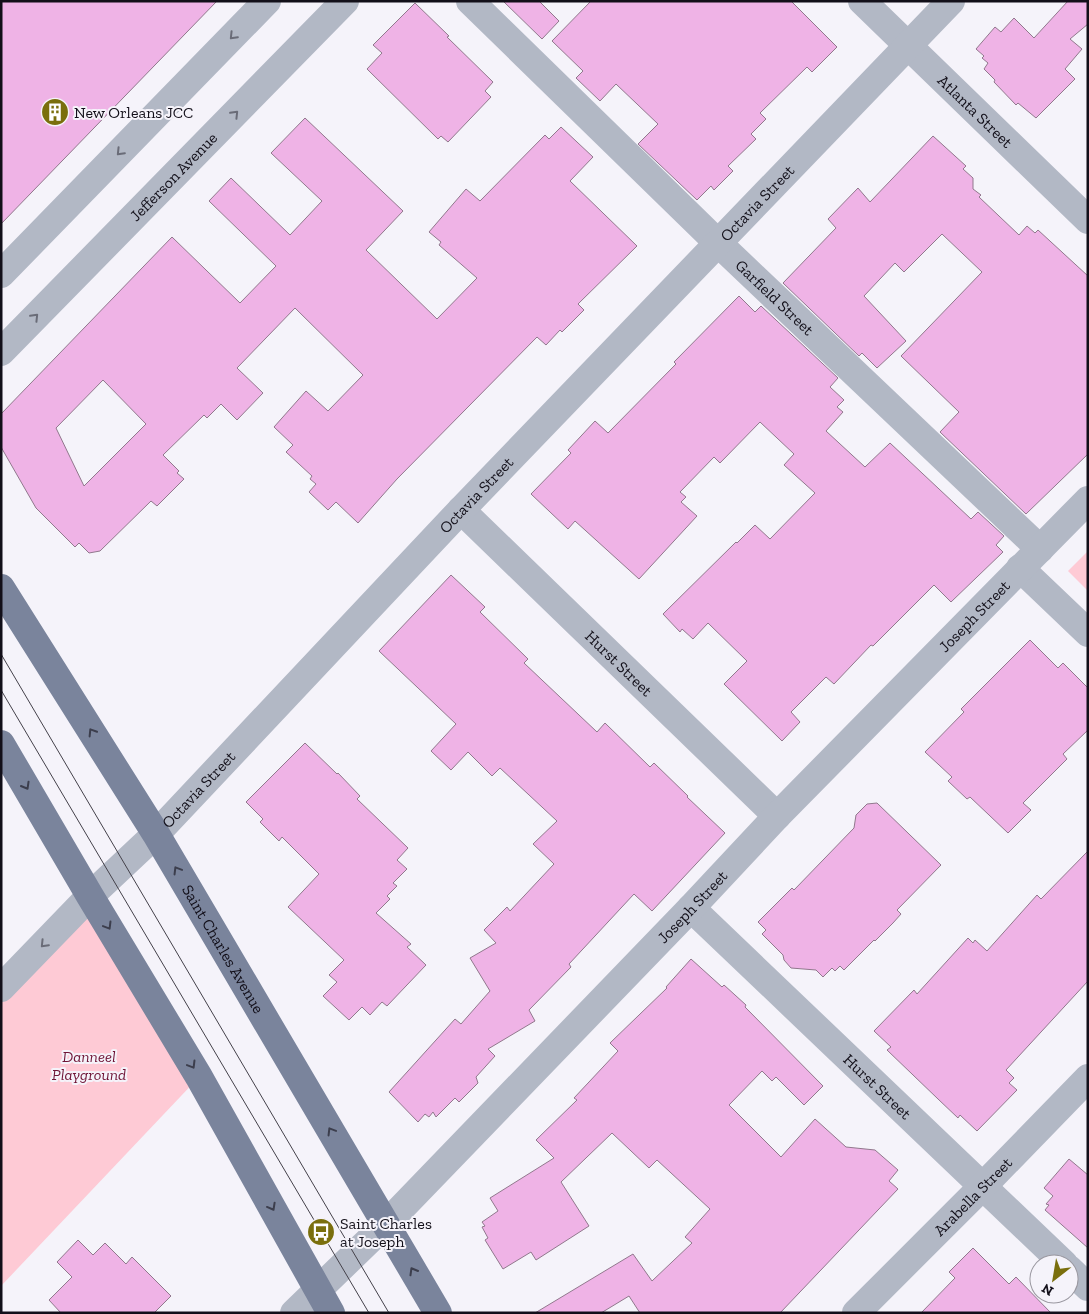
<svg xmlns="http://www.w3.org/2000/svg" width="1089" height="1314" viewBox="0 0 1089 1314" font-family="'Zilla Slab',serif">
	<rect width="100%" height="100%" fill="#f5f3fa"/>
	<g fill="#fecad5">
		<polygon points="1088,551 1088,591 1068,571"/>
		<polygon points="90,896 199,1077 1,1286 1,988"/>
	</g>
	<g fill="#efb3e6" stroke="#91788d" fill-rule="evenodd">
		<polygon points="1,1 217,1 1,224"/>
		<polygon points="503,1 539,1 559,21 542,39"/>
		<polygon points="591,1 791,1 837,47 812,72 807,67 760,113 766,119 751,134 756,139 728,166 733,171 714,190 711,186 697,200 638,144 658,124 616,84 600,101 576,78 583,71 552,41"/>
		<polygon points="1068,1 1088,1 1088,24 1070,39 1082,49 1065,69 1075,79 1036,118 1018,103 1016,105 994,82 995,80 984,69 988,63 982,58 984,56 976,49 995,27 1001,32 1014,18 1034,38"/>
		<polygon points="415,3 449,36 447,37 493,82 485,91 491,97 448,142 441,136 438,139 367,69 382,53 373,45"/>
		<path d="M305 118 403 211 366 250 437 319 477 278 439 245 441 242 429 232 466 189 480 201 545 135 549 139 561 127 593 157 570 181 637 246 578 304 584 310 562 332 560 330 546 345 537 337 397 479 358 523 336 502 328 510 309 492 316 484 310 479 312 476 286 452 293 445 274 427 306 391 328 411 363 375 295 308 237 368 263 393 237 420 221 404 207 418 204 415 163 455 179 471 177 473 184 479 157 506 151 501 100 551 89 553 79 543 75 547 36 508 1 447V414L172 237 240 303 276 266 209 201 231 178 290 235 322 201 271 153ZM103 380 146 424 84 486 56 428Z"/>
		<polygon points="933,136 966,166 963,169 973,178 973,189 981,195 979,197 1019,235 1027,226 1035,233 1038,230 1088,276 1088,454 1026,514 940,432 959,412 901,356 982,272 942,234 904,272 895,263 864,296 906,341 877,368 862,353 859,356 783,283 836,228 828,219 858,188 870,202"/>
		<polygon points="739,296 755,312 761,306 838,378 830,387 844,400 837,407 843,412 826,431 865,467 890,443 971,519 978,512 1004,536 996,545 1003,552 951,602 934,585 873,646 871,645 834,684 826,677 791,712 800,722 782,741 724,684 747,661 708,623 693,639 682,629 680,632 663,614 736,542 737,543 755,525 770,539 815,493 784,465 794,454 760,422 720,463 714,457 680,492 686,497 681,502 697,516 639,579 575,521 568,529 531,494 571,453 568,450 595,421 608,433 676,364 674,362"/>
		<polygon points="451,575 485,607 480,612 528,659 524,663 597,732 605,723 650,767 654,763 688,796 687,797 725,833 652,911 634,894 569,964 571,967 529,1010 535,1021 488,1049 495,1056 476,1077 478,1083 459,1102 455,1098 436,1117 433,1112 429,1117 425,1114 418,1122 389,1092 455,1019 461,1024 490,991 470,958 496,943 484,930 507,907 510,911 554,864 533,844 557,821 500,768 492,776 468,752 451,770 431,751 456,724 379,651"/>
		<polygon points="1030,640 1058,668 1063,663 1088,688 1088,730 1063,754 1067,759 1023,803 1031,810 1008,833 970,797 967,799 948,781 952,777 925,752 964,712 961,709"/>
		<polygon points="305,743 337,774 338,773 360,796 357,799 408,848 397,860 407,869 393,883 397,886 387,896 390,899 376,913 411,944 407,947 426,965 387,1006 382,1002 370,1015 362,1007 349,1020 323,996 337,982 329,975 344,960 288,907 319,874 282,837 279,841 260,822 263,819 246,802"/>
		<polygon points="877,803 941,865 897,910 901,914 893,923 875,941 874,940 844,970 840,966 835,971 832,968 823,977 816,970 791,968 784,960 783,955 762,934 766,930 758,922 792,888 794,890 854,828 856,815 867,804"/>
		<polygon points="1088,851 1088,981 1006,1070 1014,1078 1009,1083 1017,1090 977,1131 960,1115 958,1118 938,1099 887,1050 891,1047 874,1031 914,990 917,994 968,938 973,943 975,940 987,951 1037,895 1041,899"/>
		<polygon points="691,959 722,987 724,985 746,1005 745,1007 823,1086 804,1105 776,1077 772,1081 762,1071 729,1105 781,1157 815,1119 846,1147 875,1150 898,1170 889,1181 898,1189 780,1313 640,1313 629,1296 601,1313 535,1313 633,1254 652,1281 692,1243 685,1237 710,1209 657,1160 649,1168 612,1133 561,1182 589,1226 536,1260 531,1252 503,1269 485,1240 488,1238 482,1227 485,1226 482,1222 498,1211 490,1198 554,1158 536,1140 577,1100 574,1098 618,1051 610,1043 667,988 666,987"/>
		<polygon points="1069,1159 1088,1175 1088,1248 1045,1210 1049,1205 1046,1204 1053,1196 1044,1188"/>
		<polygon points="78,1240 93,1255 105,1243 126,1264 132,1257 171,1296 154,1313 61,1313 49,1300 72,1277 57,1262"/>
		<polygon points="973,1248 1009,1284 1016,1277 1051,1313 921,1313 955,1278 949,1272"/>
	</g>
	<g fill="none" stroke-linecap="round" stroke-linejoin="round">
		<g stroke="#b2b8c5" stroke-width="28">
			<path id="s1" d="M470 1 718 243 1040 549"/>
			<path id="s2" d="M862 1 1088 220"/>
			<polyline points="1,274 267,1"/>
			<path id="s3" d="M1 352 345 1"/>
			<path id="s4" d="M461 510 777 816"/>
			<polyline points="1020,568 1088,633"/>
			<path id="s5" d="M691 908 1064 1264"/>
			<path id="s6" d="M1 988 90 896 156 834 461 510 951 1"/>
			<polyline points="1069,1269 1088,1287"/>
			<path id="s7" d="M294 1313 386 1224 691 908 777 816 1088 500"/>
			<path id="s8" d="M856 1313 983 1186 1088 1078"/>
		</g>
		<g stroke="#7a849c" stroke-width="28">
			<path id="s9" d="M1 588 156 834 438 1313"/>
			<polyline points="1,744 90,896 199,1077 331,1313"/>
		</g>
		<g stroke="#44414a" stroke-width="1">
			<polyline points="1,654 389,1313"/>
			<polyline points="1,690 369,1313"/>
		</g>
	</g>
	<defs><path id="oneway-chevron" d="M-2-3.5L2.5 0L-2 3.5" fill="none" stroke-width="1.6" stroke-linecap="round" stroke-linejoin="round" transform="scale(1.25)"/></defs>
	<g stroke="#6a6c78">
		<use href="#oneway-chevron" transform="translate(233 36) rotate(134)"/>
		<use href="#oneway-chevron" transform="translate(235 114) rotate(-46)"/>
		<use href="#oneway-chevron" transform="translate(120 152) rotate(134)"/>
		<use href="#oneway-chevron" transform="translate(35 317) rotate(-46)"/>
		<use href="#oneway-chevron" transform="translate(44 944) rotate(134)"/>
	</g>
	<g stroke="#3c3e4d">
		<use href="#oneway-chevron" transform="translate(92 732) rotate(-122)"/>
		<use href="#oneway-chevron" transform="translate(26 786) rotate(60)"/>
		<use href="#oneway-chevron" transform="translate(177 870) rotate(-121)"/>
		<use href="#oneway-chevron" transform="translate(108 926) rotate(59)"/>
		<use href="#oneway-chevron" transform="translate(192 1065) rotate(59)"/>
		<use href="#oneway-chevron" transform="translate(331 1131) rotate(-121)"/>
		<use href="#oneway-chevron" transform="translate(272 1207) rotate(61)"/>
		<use href="#oneway-chevron" transform="translate(413 1271) rotate(-120)"/>
	</g>
	<defs>
		<g id="building-disc" transform="scale(1.4375)"><circle r="9.5" fill="#7a6f0d" stroke="#f5f3fa"/><path d="M-4-6H4V6H1V3H-1V6H-4ZM-2.5-4.3h1.7v1.8h-1.7ZM.8-4.3h1.7v1.8H.8ZM-2.5-1h1.7V.8h-1.7ZM.8-1h1.7V.8H.8Z" fill="#fff"/></g>
		<g id="bus-disc" transform="scale(1.4375)"><circle r="9.5" fill="#7a6f0d" stroke="#f5f3fa"/><path d="M-5-6H5V4H4V6H2V4H-2V6H-4V4H-5ZM-3.5-4V0h7V-4ZM-3.5 1.2v1.5H-2V1.2ZM2 1.2v1.5H3.5V1.2Z" fill="#fff"/></g>
	</defs>
	<g fill-rule="evenodd">
		<use href="#building-disc" x="55" y="112"/>
		<use href="#bus-disc" x="321" y="1232"/>
	</g>
	<g text-anchor="middle" dominant-baseline="central" stroke-width="4" stroke-linejoin="round" paint-order="stroke">
		<g font-size="16" fill="#120f19" stroke="#f5f3fa">
			<text stroke="none"><textPath href="#s2" startOffset="158">Atlanta Street</textPath></text>
			<text stroke="none"><textPath href="#s3" startOffset="246">Jefferson Avenue</textPath></text>
			<text stroke="none"><textPath href="#s6" startOffset="1090">Octavia Street</textPath></text>
			<text stroke="none"><textPath href="#s1" startOffset="425">Garfield Street</textPath></text>
			<text stroke="none"><textPath href="#s6" startOffset="685">Octavia Street</textPath></text>
			<text stroke="none"><textPath href="#s7" startOffset="974">Joseph Street</textPath></text>
			<text stroke="none"><textPath href="#s4" startOffset="220">Hurst Street</textPath></text>
			<text stroke="none"><textPath href="#s6" startOffset="280">Octavia Street</textPath></text>
			<text stroke="none"><textPath href="#s7" startOffset="569">Joseph Street</textPath></text>
			<text stroke="none"><textPath href="#s9" startOffset="424">Saint Charles Avenue</textPath></text>
			<text stroke="none"><textPath href="#s5" startOffset="258">Hurst Street</textPath></text>
			<text stroke="none"><textPath href="#s8" startOffset="165">Arabella Street</textPath></text>
		</g>
		<g font-size="16" fill="#120f19" stroke="#f5f3fa" text-anchor="start">
			<text x="74" y="112">New Orleans JCC</text>
			<text x="340" y="1223">Saint Charles<tspan x="340" dy="18">at Joseph</tspan></text>
		</g>
		<g font-size="16" font-style="italic" fill="#6f1436" stroke="#f5f3fa">
			<text x="89" y="1056">Danneel<tspan x="89" dy="18">Playground</tspan></text>
		</g>
	</g>
	<rect width="1089" height="1314" fill="none" stroke="#120f19" stroke-width="5"/>
	<g transform="translate(1054 1279) rotate(211)"><circle r="24" fill="#f5f3fa" stroke="#9a98a0"/>
	<path d="M0-4L9 19L0 12L-9 19Z" fill="#7a6f0d"/>
	<text y="-8" font-size="14" font-weight="bold" text-anchor="middle" fill="#120f19">N</text>
	</g>
</svg>
